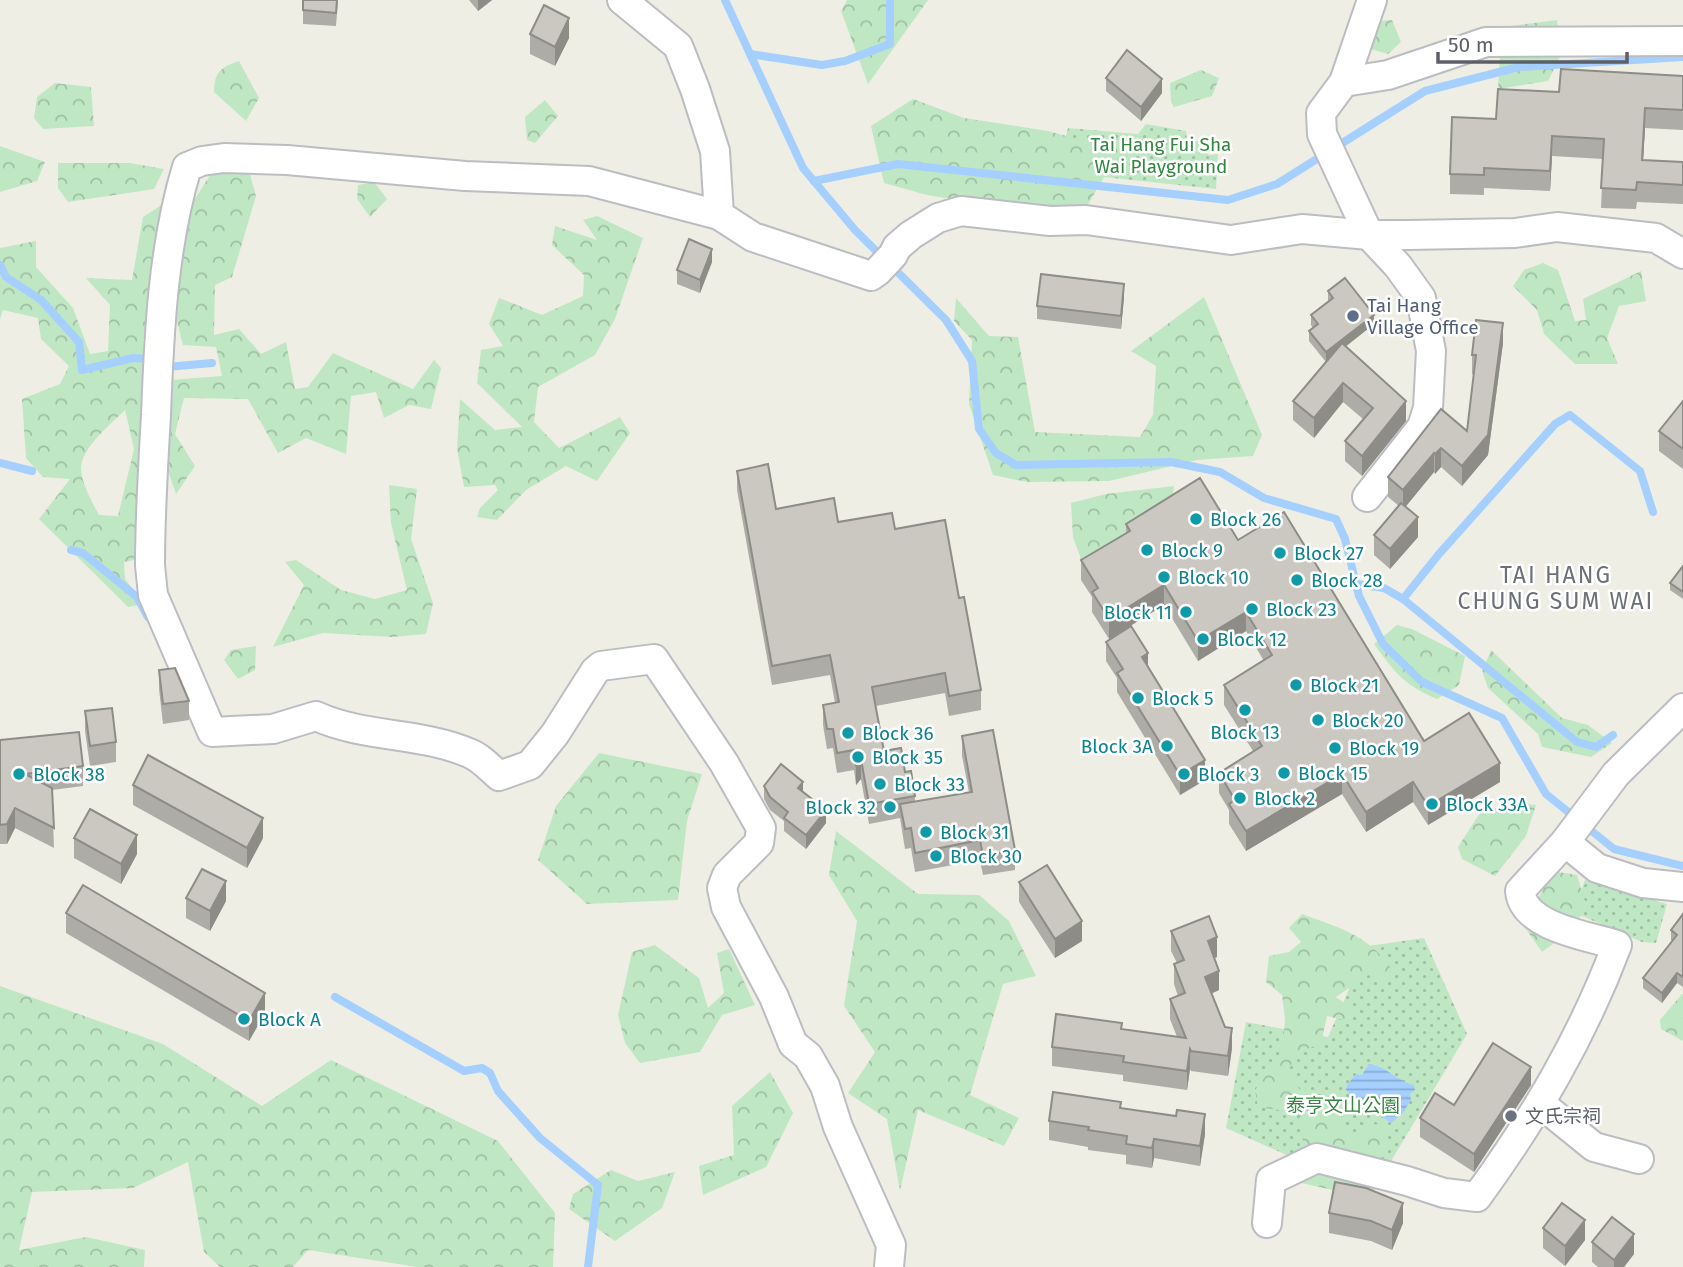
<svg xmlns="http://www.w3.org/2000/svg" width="1683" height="1267" viewBox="0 0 1683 1267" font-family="'Fira Sans','Noto Sans TC',sans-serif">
	<defs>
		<pattern id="green-dots" width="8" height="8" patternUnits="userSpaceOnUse" patternTransform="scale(1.75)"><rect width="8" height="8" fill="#c0e7c4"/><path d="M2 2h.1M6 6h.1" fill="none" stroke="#9fbea3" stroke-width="1.8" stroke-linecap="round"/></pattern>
		<pattern id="forest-crowns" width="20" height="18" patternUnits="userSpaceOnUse" patternTransform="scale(1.75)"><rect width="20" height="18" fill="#c0e7c4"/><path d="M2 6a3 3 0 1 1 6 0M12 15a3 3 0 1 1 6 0" fill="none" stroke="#9fbea3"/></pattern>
		<pattern id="water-rules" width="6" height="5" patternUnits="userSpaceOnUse" patternTransform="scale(1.75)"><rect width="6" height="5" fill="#a4cfff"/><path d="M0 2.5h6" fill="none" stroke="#89abd2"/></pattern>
	</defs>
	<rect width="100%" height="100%" fill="#efeee4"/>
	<g fill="url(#green-dots)">
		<polygon points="1146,124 1186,131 1187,141 1199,141 1199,147 1209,155 1218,154 1216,189 1057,172 1068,128 1138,134"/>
		<polygon points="1585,880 1667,904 1656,943 1642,942 1573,912"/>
		<polygon points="1424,938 1467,1034 1372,1193 1226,1128 1246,1022 1328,1037 1368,946"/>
	</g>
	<g fill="url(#forest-crowns)" fill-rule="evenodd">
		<polygon points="847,0 928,0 868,84 841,11"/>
		<polygon points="1392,20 1401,42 1388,54 1367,48 1377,21"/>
		<polygon points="1557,20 1562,53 1548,81 1498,89 1500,55 1510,26"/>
		<path d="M239 61 259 98 246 121 214 92C214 72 221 67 239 61Z"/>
		<polygon points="1201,70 1219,78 1212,96 1174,107 1171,102 1170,83"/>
		<polygon points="55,83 91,87 94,126 43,129 34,118 37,97"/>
		<polygon points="913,99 964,118 1048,131 1120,150 1087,206 988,205 927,195 884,183 871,126"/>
		<polygon points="545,100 558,116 535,143 527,140 525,117"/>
		<polygon points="0,146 45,162 37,181 0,192"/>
		<polygon points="58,163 130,163 164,169 154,189 68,202 58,188"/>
		<polygon points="216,166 250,174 256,196 232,277 215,285 214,335 239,329 261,354 286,342 295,389 308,387 333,353 413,389 434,360 441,368 431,409 409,405 384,418 376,392 351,396 346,454 306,438 278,453 248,399 184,398 175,434 195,466 176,494 164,459 172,410 164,395 170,380 222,376 216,347 183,345 172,302 181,220"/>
		<polygon points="374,182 387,199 370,217 357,199 358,185"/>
		<path d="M163 204 157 246 153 310 143 340 151 385 139 559 124 562 125 579 144 604 128 607 39 519 70 479 43 477 26 458 22 399 60 384 69 366 41 339 38 318 3 310 0 319V248L36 241V267L73 308 90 354 108 351 110 305 86 278 132 280 143 217ZM125 410 134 449 118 516 99 515C92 502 81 483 81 468 82 447 111 424 125 410Z"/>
		<polygon points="597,216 643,238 615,319 595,355 538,387 534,422 559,448 620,417 630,433 597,481 566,466 526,490 497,520 477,517 480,508 498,490 495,485 464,487 457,449 460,399 495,430 522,427 477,383 481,350 503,346 489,324 499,298 542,315 583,296 584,275 552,245 555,226 597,240 583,220"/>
		<polygon points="1543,263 1558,270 1575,321 1586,320 1583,299 1641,271 1646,301 1619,306 1607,338 1618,364 1575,364 1544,334 1537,310 1513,286 1524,270"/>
		<polygon points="1204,297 1262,435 1253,456 1197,460 1109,481 1027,482 993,475 969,404 972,340 954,321 956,298 989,336 1018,337 1035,432 1140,437 1153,415 1156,366 1131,351"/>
		<polygon points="389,485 417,489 411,539 433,603 426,634 392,637 323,633 273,647 304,585 285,562 296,560 341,590 375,599 407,590 391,523"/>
		<polygon points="1174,486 1169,529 1120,540 1081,559 1073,537 1071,503 1106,494"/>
		<path d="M1397 625 1412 629 1465 656 1459 685 1437 699C1405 686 1394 672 1374 644Z"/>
		<polygon points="256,646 255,670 238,679 224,660 231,650"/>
		<polygon points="1491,650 1562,718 1588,725 1612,743 1591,757 1542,747 1538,734 1488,688 1482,671"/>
		<polygon points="599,753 702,774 687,821 678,900 587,904 538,860 556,806"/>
		<polygon points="1515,803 1536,805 1526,836 1495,876 1462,859 1458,847 1480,813"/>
		<polygon points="836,831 918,894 979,895 1009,921 1036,976 1003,984 970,1095 1019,1118 1004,1146 918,1110 900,1191 887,1119 848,1093 875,1052 844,1006 857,921 829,875"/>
		<polygon points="1552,871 1577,875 1587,908 1565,935 1542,952 1521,922 1539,897"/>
		<path d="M1302 914C1342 929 1370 935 1395 974L1384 983 1368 975 1336 997 1359 1014 1348 1021 1327 1016 1321 1044 1295 1053 1289 1071 1301 1092 1337 1108 1351 1136 1376 1124 1388 1131 1385 1147 1369 1166 1359 1196 1297 1182 1303 1137 1304 1114 1258 1107 1255 1090 1282 1055 1285 1019 1282 995 1266 982 1269 956 1289 952 1301 942 1289 928Z"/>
		<polygon points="655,945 699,978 708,1008 724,993 717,953 729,949 755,1005 722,1015 700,1052 640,1063 625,1043 618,1015 632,952"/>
		<polygon points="0,986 163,1044 262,1106 331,1060 498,1141 555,1213 553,1267 417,1267 308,1250 293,1267 220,1267 204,1252 188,1162 133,1188 32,1192 19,1250 86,1237 145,1250 144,1267 0,1267"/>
		<polygon points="1682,994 1683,994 1683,1041 1661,1029 1660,1020"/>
		<polygon points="770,1072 793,1113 766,1167 703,1195 699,1166 734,1155 732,1106"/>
		<polygon points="611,1170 638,1181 675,1172 662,1208 615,1241 569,1209 573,1194"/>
	</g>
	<path fill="url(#water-rules)" d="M1369 1064C1386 1066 1397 1081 1414 1085L1415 1090 1410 1094 1411 1100 1402 1114 1391 1123 1363 1104 1361 1100H1356L1346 1090 1347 1085 1356 1074 1362 1075Z"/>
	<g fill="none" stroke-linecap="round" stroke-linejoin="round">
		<g stroke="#a4cfff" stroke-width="8">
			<polyline points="725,0 803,168 855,230 946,320 972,361 979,429 996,453 1016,465 1171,462 1220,472 1264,498 1336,519 1345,539 1359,596 1383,644 1422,682 1502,718 1546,794 1614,849 1683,866"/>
			<polyline points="750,54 822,65 845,61 890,44 890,0"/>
			<polyline points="814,181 898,164 1228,200 1277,184 1425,91 1519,67 1683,57"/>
			<polyline points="0,265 6,277 41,300 79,342 82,370 133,358 150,359"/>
			<polyline points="167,367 212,363"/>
			<polyline points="0,463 32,471"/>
			<polyline points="71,550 83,553 137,597 148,617"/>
			<polyline points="1356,584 1384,588 1403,599 1577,742 1596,747 1613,735"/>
			<polyline points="1403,599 1439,554 1555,424 1570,415 1640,471 1653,512"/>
			<polyline points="335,997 464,1071 482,1068 490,1073 498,1091 540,1138 598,1185 588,1267"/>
		</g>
		<g stroke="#bcbdc3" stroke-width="32">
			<g id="street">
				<polyline points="622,0 678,46 695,89 715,151 719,215"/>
				<polyline points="1344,82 1388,75 1486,42 1683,41"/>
				<polyline points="1367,497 1422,427 1428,408 1431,351 1421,298 1398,266 1369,235 1322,134 1321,113 1344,82 1372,0"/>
				<polyline points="1683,708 1616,774 1565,842 1597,868 1643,883 1683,887"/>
				<polyline points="1541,1104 1594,1147 1639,1159"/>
				<path d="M1267 1223 1271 1180 1317 1158 1407 1181 1444 1193 1477 1197C1535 1117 1582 1038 1617 945 1588 936 1523 927 1520 891L1565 842"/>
				<path d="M889 1267 891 1245 838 1127 825 1086 808 1056 793 1044 774 997 726 907 722 888 727 875 759 843 761 828 724 763 654 659 601 666 595 671 555 734 530 765 499 776C490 768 480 757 469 753 420 732 364 738 316 716L273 729 212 732 153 595 150 565C150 515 153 465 156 415 159 333 163 246 187 167L202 161 224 158 287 160 465 176 589 181 719 215 753 237 871 276 878 271 893 255 897 247 911 235 938 218 961 211 1050 221 1086 220 1231 240 1302 229 1369 235H1409L1515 233 1557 227 1656 238 1683 254"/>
			</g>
		</g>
		<use href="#street" stroke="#fff" stroke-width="28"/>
	</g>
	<g fill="#aeaca6">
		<polygon points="338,0 336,26 303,24 303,10"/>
		<polygon points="469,0 492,0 478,11"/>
		<polygon points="530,34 569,38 555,66 530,54"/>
		<polygon points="1683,76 1683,130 1645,128 1643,160 1683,162 1683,204 1637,202 1636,209 1601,208 1603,159 1552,156 1550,191 1484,188 1484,195 1450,194 1450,174 1496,119 1559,92"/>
		<polygon points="1106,78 1162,93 1141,121 1106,91"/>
		<polygon points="712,262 700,293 677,284 677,270"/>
		<polygon points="1328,291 1374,324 1345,347 1406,421 1362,476 1345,461 1345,441 1363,419 1343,402 1314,438 1293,420 1293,401 1326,362 1309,341 1309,331 1313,328 1311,325 1311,315 1328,301"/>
		<polygon points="1124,297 1121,329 1037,319 1037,306"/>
		<polygon points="1503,343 1488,455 1462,486 1441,467 1435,474 1434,472 1405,507 1418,537 1390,569 1374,555 1374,535 1399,506 1388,497 1388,477 1467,431 1474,375 1472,374 1472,355"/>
		<polygon points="1683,401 1683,469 1659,451 1659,431"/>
		<polygon points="737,471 776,509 838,522 895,529 959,598 981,690 981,710 949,716 945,693 876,706 884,751 905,772 915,796 915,802 969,792 962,756 962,736 1015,850 1015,870 983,875 980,860 915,872 911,848 905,849 900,818 869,824 861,779 856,785 854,770 837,773 833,748 827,749 823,725 823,705 835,703 830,675 772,685 737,490"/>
		<polygon points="1126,524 1238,540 1424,741 1500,782 1428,825 1413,802 1366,832 1342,794 1246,851 1229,824 1229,810 1219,793 1219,773 1253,751 1224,705 1224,685 1264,661 1246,631 1198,661 1164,605 1109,639 1092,612 1092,597 1081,580 1081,560 1126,533"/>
		<polygon points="1683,566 1683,599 1670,590 1670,583"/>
		<polygon points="1106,642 1148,668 1205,780 1180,795 1117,692 1117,678 1106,661"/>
		<polygon points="159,670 189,701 189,720 163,724 159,689"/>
		<polygon points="85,711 116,742 116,762 90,766 85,731"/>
		<polygon points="0,740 83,766 83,786 52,790 54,848 15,828 7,844 0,844"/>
		<polygon points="133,785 263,838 247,868 133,805"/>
		<polygon points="764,786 803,792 826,823 806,849 784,831 784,821 770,810 764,799"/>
		<polygon points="74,838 137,854 121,884 74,858"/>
		<polygon points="1019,882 1082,941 1055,958 1019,902"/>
		<polygon points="186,898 226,901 210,931 186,918"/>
		<polygon points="66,913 265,1013 249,1041 66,933"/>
		<polygon points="1683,914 1683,987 1677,983 1662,1003 1643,988 1643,978 1672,941 1671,940 1671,930"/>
		<polygon points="1171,931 1217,957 1214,958 1219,990 1211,994 1232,1048 1228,1076 1191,1071 1190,1069 1187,1090 1123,1081 1123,1075 1052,1066 1052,1047 1122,1029 1177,1037 1170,1019 1170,999 1178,996 1174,984 1174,964 1177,963 1171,951"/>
		<polygon points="1531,1085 1474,1172 1420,1137 1420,1118"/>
		<polygon points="1121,1108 1205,1134 1200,1166 1154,1158 1152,1168 1126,1164 1126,1155 1088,1150 1088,1147 1049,1140 1049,1121"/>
		<polygon points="1329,1213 1403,1223 1392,1250 1371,1241 1329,1233"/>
		<polygon points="1543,1228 1585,1240 1565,1266 1543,1248"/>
		<polygon points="1592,1242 1634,1254 1624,1267 1598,1267 1592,1262"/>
	</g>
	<g fill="#8d8c87">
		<polygon points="478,0 492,0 478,11"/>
		<polygon points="569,18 569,38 555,66 555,47"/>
		<polygon points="1162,79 1162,93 1141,121 1141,107"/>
		<polygon points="1645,108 1645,128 1642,180 1642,160"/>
		<polygon points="1552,136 1552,156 1550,191 1550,171"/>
		<polygon points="712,249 712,262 700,293 700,280"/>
		<polygon points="1124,284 1124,297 1121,329 1121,316"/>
		<polygon points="1374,315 1374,324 1326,362 1326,352"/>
		<polygon points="1503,323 1503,343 1488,455 1462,486 1462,466"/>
		<polygon points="1343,383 1343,402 1314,438 1314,418"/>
		<polygon points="1406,401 1406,421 1362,476 1362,456"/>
		<polygon points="1441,448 1441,467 1435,474 1435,454"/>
		<polygon points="1434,453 1434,472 1403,510 1403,490"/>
		<polygon points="1418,517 1418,537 1390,569 1390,549"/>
		<polygon points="1164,585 1164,605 1109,639 1109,619"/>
		<polygon points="1246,612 1246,631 1198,661 1198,641"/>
		<polygon points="1148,653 1148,673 1142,657"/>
		<polygon points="861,759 861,779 856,785 856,765"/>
		<polygon points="1205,760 1205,780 1180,795 1180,775"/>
		<polygon points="1500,763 1500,782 1428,825 1428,806"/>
		<polygon points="1342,774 1342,794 1246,851 1246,831"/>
		<polygon points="803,782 803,795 798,788"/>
		<polygon points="1413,782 1413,802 1366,832 1366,812"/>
		<polygon points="15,808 15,828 7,844 7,824"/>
		<polygon points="826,810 826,823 806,849 806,835"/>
		<polygon points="263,818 263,838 247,868 247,848"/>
		<polygon points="137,835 137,854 121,884 121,864"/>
		<polygon points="226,881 226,901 210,931 210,911"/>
		<polygon points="1082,921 1082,941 1055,958 1055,939"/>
		<polygon points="1217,937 1217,957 1208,961 1208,941"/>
		<polygon points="1219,971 1219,990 1205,996 1205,977"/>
		<polygon points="1677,973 1677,983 1662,1003 1662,993"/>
		<polygon points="265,993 265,1013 249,1041 249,1021"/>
		<polygon points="1232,1028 1232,1048 1228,1076 1228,1056"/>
		<polygon points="1190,1049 1190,1069 1187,1090 1187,1071"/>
		<polygon points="1531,1067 1531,1085 1474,1172 1474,1154"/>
		<polygon points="1205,1114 1205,1134 1200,1166 1200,1146"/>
		<polygon points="1154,1139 1154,1158 1152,1168 1152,1148"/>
		<polygon points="1403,1203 1403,1223 1392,1250 1392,1230"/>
		<polygon points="1585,1220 1585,1240 1565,1266 1565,1246"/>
		<polygon points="1634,1234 1634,1254 1624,1267 1614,1267 1614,1260"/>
	</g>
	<g fill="#cac8c1" stroke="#8d8c87" stroke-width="2">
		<polygon points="303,0 337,0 336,13 303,10"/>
		<polygon points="544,5 569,18 555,47 530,34"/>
		<polygon points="1127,50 1162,79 1141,107 1106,78"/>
		<polygon points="1561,69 1683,76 1683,110 1645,108 1642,160 1683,162 1683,185 1637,182 1636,190 1601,188 1604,139 1552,136 1550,171 1484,168 1484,175 1450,174 1452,117 1496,119 1498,89 1559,92"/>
		<polygon points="689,239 712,249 700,280 677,270"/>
		<polygon points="1041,274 1124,284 1121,316 1037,306"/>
		<polygon points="1345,278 1374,315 1326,352 1309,331 1318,324 1311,315 1333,298 1328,291"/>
		<polygon points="1476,320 1503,323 1488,435 1462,466 1441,448 1435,454 1434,453 1403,490 1388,477 1441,409 1467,431 1476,355 1472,355"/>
		<polygon points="1342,343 1406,401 1362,456 1345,441 1373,408 1343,383 1314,418 1293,401"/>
		<polygon points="1683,401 1683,449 1659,431"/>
		<polygon points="768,464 776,509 834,498 838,522 892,513 895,529 945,520 959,598 964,597 981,690 949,696 945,673 872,687 884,751 901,748 905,772 911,771 915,796 869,804 861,759 856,765 854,750 837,753 833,729 827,729 823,705 839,702 830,655 772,666 737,471"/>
		<polygon points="1200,478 1238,540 1284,512 1424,741 1469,713 1500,763 1428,806 1413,782 1366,812 1342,774 1246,831 1229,804 1235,800 1219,773 1262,746 1224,685 1272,655 1246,612 1198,641 1164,585 1109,619 1092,592 1098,588 1081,560 1130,531 1126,524"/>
		<polygon points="1401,503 1418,517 1390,549 1374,535"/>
		<polygon points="1683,566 1683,592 1670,583"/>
		<polygon points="1131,626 1148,653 1142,657 1205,760 1180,775 1117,673 1123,669 1106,642"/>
		<polygon points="175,668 189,701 163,704 159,670"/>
		<polygon points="112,708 116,742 90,746 85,711"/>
		<polygon points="993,730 1015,850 983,856 980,840 915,853 911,828 905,829 900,804 972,792 962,736"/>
		<polygon points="79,732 83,766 25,774 52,788 54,828 15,808 7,824 0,825 0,740"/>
		<polygon points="148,755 263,818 247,848 133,785"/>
		<polygon points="781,764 803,782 798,788 826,810 806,835 784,818 788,812 770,797 764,786"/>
		<polygon points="90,809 137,835 121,864 74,838"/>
		<polygon points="1047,865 1082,921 1055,939 1019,882"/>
		<polygon points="202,869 226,881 210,911 186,898"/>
		<polygon points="83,885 265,993 249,1021 66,913"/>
		<polygon points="1683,914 1683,977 1677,973 1662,993 1643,978 1677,935 1671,930"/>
		<polygon points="1209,916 1217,937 1208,941 1219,971 1205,977 1225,1027 1232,1028 1228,1056 1191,1051 1190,1049 1187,1071 1123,1062 1124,1056 1052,1047 1056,1014 1122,1023 1121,1029 1186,1038 1170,999 1185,993 1174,964 1184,960 1171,931"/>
		<polygon points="1493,1043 1531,1067 1474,1154 1420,1118 1435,1093 1454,1105"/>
		<polygon points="1053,1092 1121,1102 1120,1108 1176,1116 1177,1110 1205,1114 1200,1146 1154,1139 1152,1148 1126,1144 1127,1136 1088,1130 1089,1127 1049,1121"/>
		<polygon points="1335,1182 1366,1188 1403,1203 1392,1230 1371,1221 1329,1213"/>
		<polygon points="1562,1203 1585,1220 1565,1246 1543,1228"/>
		<polygon points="1612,1217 1634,1234 1614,1260 1592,1242"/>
	</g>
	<circle fill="#5c6f8a" stroke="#fff" stroke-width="2.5" cx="1353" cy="316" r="7"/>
	<g fill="#0f9aa8" stroke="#fff" stroke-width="2.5">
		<circle cx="1196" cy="519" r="7"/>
		<circle cx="1147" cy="550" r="7"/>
		<circle cx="1280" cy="553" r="7"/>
		<circle cx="1164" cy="577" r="7"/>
		<circle cx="1297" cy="580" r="7"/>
		<circle cx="1252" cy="609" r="7"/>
		<circle cx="1186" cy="612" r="7"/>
		<circle cx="1203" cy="639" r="7"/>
		<circle cx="1296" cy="685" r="7"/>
		<circle cx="1138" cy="698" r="7"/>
		<circle cx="1245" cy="710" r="7"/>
		<circle cx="1318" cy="720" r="7"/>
		<circle cx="848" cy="733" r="7"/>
		<circle cx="1167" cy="746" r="7"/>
		<circle cx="1335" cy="748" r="7"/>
		<circle cx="858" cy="757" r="7"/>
		<circle cx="1284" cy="773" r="7"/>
		<circle cx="19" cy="774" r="7"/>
		<circle cx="1184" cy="774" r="7"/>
		<circle cx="880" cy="784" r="7"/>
		<circle cx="1240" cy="798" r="7"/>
		<circle cx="1432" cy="804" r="7"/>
		<circle cx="890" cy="807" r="7"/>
		<circle cx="926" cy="832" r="7"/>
		<circle cx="936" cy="856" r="7"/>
		<circle cx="244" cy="1019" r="7"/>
	</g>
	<circle fill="#6b7280" stroke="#fff" stroke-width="2.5" cx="1511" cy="1116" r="7"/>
	<g text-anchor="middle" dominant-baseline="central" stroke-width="5" stroke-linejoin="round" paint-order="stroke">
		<g font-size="19" fill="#33853f" stroke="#fff">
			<text x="1161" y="144">Tai Hang Fui Sha<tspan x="1161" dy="22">Wai Playground</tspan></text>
			<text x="1343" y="1105">泰亨文山公園</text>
		</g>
		<g font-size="19" fill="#4e5e75" stroke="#fff" text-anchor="start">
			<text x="1367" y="305">Tai Hang<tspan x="1367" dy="22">Village Office</tspan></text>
		</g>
		<g font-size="19" fill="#0d838f" stroke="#fff" text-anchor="start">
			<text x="1210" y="519">Block 26</text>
			<text x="1161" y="550">Block 9</text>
			<text x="1294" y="553">Block 27</text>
			<text x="1178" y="577">Block 10</text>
			<text x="1311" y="580">Block 28</text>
			<text x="1266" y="609">Block 23</text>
			<text x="1172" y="612" text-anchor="end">Block 11</text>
			<text x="1217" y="639">Block 12</text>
			<text x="1310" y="685">Block 21</text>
			<text x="1152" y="698">Block 5</text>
			<text x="1332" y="720">Block 20</text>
			<text x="1245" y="732" text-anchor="middle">Block 13</text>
			<text x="862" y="733">Block 36</text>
			<text x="1153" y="746" text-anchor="end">Block 3A</text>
			<text x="1349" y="748">Block 19</text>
			<text x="872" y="757">Block 35</text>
			<text x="1298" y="773">Block 15</text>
			<text x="33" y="774">Block 38</text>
			<text x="1198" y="774">Block 3</text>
			<text x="894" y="784">Block 33</text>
			<text x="1254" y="798">Block 2</text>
			<text x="1446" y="804">Block 33A</text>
			<text x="876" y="807" text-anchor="end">Block 32</text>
			<text x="940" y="832">Block 31</text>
			<text x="950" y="856">Block 30</text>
			<text x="258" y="1019">Block A</text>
		</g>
		<g font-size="19" fill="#5b616d" stroke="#fff" text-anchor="start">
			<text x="1525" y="1116">文氏宗祠</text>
		</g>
		<g font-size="23" letter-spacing="2" fill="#6d7177" stroke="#fff">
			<text x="1556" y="575">TAI HANG<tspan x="1556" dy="26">CHUNG SUM WAI</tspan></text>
		</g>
	</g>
	<path d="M1438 52v10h189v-10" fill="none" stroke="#5c5f65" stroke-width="3.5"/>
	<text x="1448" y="52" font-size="21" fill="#5c5f65" stroke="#ffffff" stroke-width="5" paint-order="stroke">50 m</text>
</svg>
